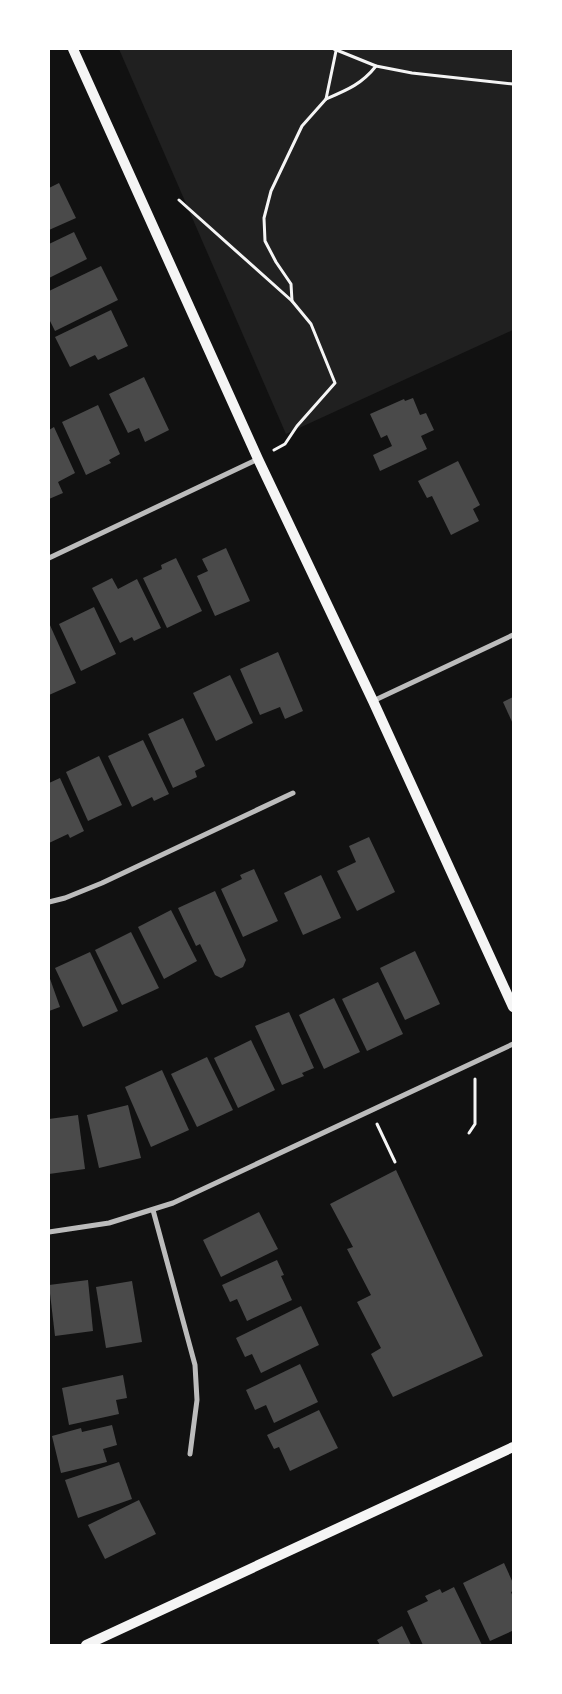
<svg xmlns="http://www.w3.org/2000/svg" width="562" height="1694" viewBox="0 0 562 1694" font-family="'Archivo Narrow',sans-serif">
	<rect width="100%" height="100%" fill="#111"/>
	<polygon fill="#202020" points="119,49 513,49 513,330 286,434"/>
	<g fill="#4a4a4a">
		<polygon points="59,183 76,218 49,230 49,188"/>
		<polygon points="74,232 87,259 49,278 49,244"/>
		<polygon points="101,266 118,300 55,331 49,319 49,291"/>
		<polygon points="111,310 128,346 98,360 95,355 70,367 55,337"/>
		<polygon points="144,377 169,430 145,442 139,428 128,433 109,394"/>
		<polygon points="413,398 420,415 426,413 434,430 421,436 427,449 380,471 373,455 392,446 387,435 381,438 370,414 404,399 405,401"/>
		<polygon points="98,405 120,454 109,460 111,463 86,475 62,422"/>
		<polygon points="54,427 75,473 58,482 63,493 49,499 49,430"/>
		<polygon points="458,461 480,505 473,509 479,521 451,535 432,496 427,498 418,481"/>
		<polygon points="226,548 250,601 215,616 197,576 208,571 202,559"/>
		<polygon points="176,558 202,611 167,628 143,578 162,569 161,565"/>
		<polygon points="112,578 118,589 137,579 161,628 134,641 132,637 120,643 92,588"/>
		<polygon points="94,607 116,654 81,671 59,624"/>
		<polygon points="49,623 76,683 49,695"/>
		<polygon points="278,652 303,711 285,719 280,707 260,715 240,669"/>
		<polygon points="230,675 253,723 216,741 193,693"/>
		<polygon points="513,697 513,724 503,702"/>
		<polygon points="183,718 205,766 195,771 197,777 173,788 148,734"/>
		<polygon points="143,740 169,794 154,801 152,797 132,807 108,756"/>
		<polygon points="99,756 122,805 88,821 66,772"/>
		<polygon points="60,778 84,831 70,838 68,834 49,843 49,783"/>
		<polygon points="369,837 395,892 357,911 337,871 356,862 349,846"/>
		<polygon points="254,869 278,921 243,937 221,889 242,879 240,875"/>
		<polygon points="321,875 341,918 303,935 284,893"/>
		<polygon points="215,891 246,960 243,967 221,978 215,975 200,944 196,946 178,908"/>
		<polygon points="171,910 197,961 164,979 138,927"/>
		<polygon points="131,932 159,988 122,1005 95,950"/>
		<polygon points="415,951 440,1004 405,1020 380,968"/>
		<polygon points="90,952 118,1011 83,1027 55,968"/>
		<polygon points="49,976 60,1007 49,1011"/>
		<polygon points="378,982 403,1034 367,1051 342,999"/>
		<polygon points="334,998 360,1052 324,1069 299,1015"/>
		<polygon points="289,1012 314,1068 302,1073 304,1076 282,1085 255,1026"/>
		<polygon points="251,1040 275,1090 238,1108 214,1058"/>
		<polygon points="207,1057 233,1110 197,1127 171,1074"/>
		<polygon points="162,1070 189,1130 151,1147 125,1087"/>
		<polygon points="128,1105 141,1158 99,1168 87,1115"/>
		<polygon points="78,1115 85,1169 49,1174 49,1119"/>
		<polygon points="396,1170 483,1356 393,1397 371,1354 381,1348 357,1302 371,1295 347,1249 353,1247 330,1204"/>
		<polygon points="259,1212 278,1249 221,1277 203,1240"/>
		<polygon points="277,1260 284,1275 281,1276 292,1300 247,1321 237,1299 230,1302 222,1285"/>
		<polygon points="88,1280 93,1331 55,1336 49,1285"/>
		<polygon points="132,1281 142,1342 106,1348 96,1287"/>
		<polygon points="301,1306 319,1345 261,1373 252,1354 245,1357 236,1338"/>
		<polygon points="300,1364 318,1402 274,1423 266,1405 255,1410 246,1390"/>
		<polygon points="123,1375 127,1398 116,1400 119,1414 69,1425 62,1388"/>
		<polygon points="319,1410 338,1448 290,1471 279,1447 274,1449 267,1435"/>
		<polygon points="112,1425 117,1445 103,1449 107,1462 61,1473 52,1436 81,1428 82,1432"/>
		<polygon points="119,1462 132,1499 78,1518 65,1480"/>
		<polygon points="139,1500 156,1534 105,1559 88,1525"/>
		<polygon points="504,1563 513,1583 513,1591 511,1592 513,1597 513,1634 512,1631 490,1641 463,1583"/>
		<polygon points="454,1587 482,1645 423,1645 407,1611 428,1601 425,1596 440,1589 442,1593"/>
		<polygon points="402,1626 411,1645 380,1645 377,1640"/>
	</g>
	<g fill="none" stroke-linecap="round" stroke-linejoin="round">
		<g stroke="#f5f5f5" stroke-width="3">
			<polyline points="334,49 376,66 412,73 513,84"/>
			<path d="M326 99C347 90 362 84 376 66"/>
			<polyline points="179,200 292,301 311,324 335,383 297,426 285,444 274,450"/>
			<polyline points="292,301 291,284 276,262 265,241 264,218 271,191 302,126 326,99 336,51"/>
			<polyline points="377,1124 395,1162"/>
			<polyline points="469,1133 475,1124 475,1079"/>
		</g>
		<g stroke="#bcbcbc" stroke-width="5">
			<polyline points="49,558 258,459"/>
			<polyline points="373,701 513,635"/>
			<polyline points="49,902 65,898 102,883 293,793"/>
			<polyline points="153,1210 195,1365 197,1400 190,1454"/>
			<polyline points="49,1232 109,1223 173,1203 513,1044"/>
		</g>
		<g stroke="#f5f5f5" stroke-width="10">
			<polyline points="73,49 258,459 373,701 513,1007"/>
			<polyline points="86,1645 513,1447"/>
		</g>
	</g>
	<rect width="562" height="1694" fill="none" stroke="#ffffff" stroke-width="100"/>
</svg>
